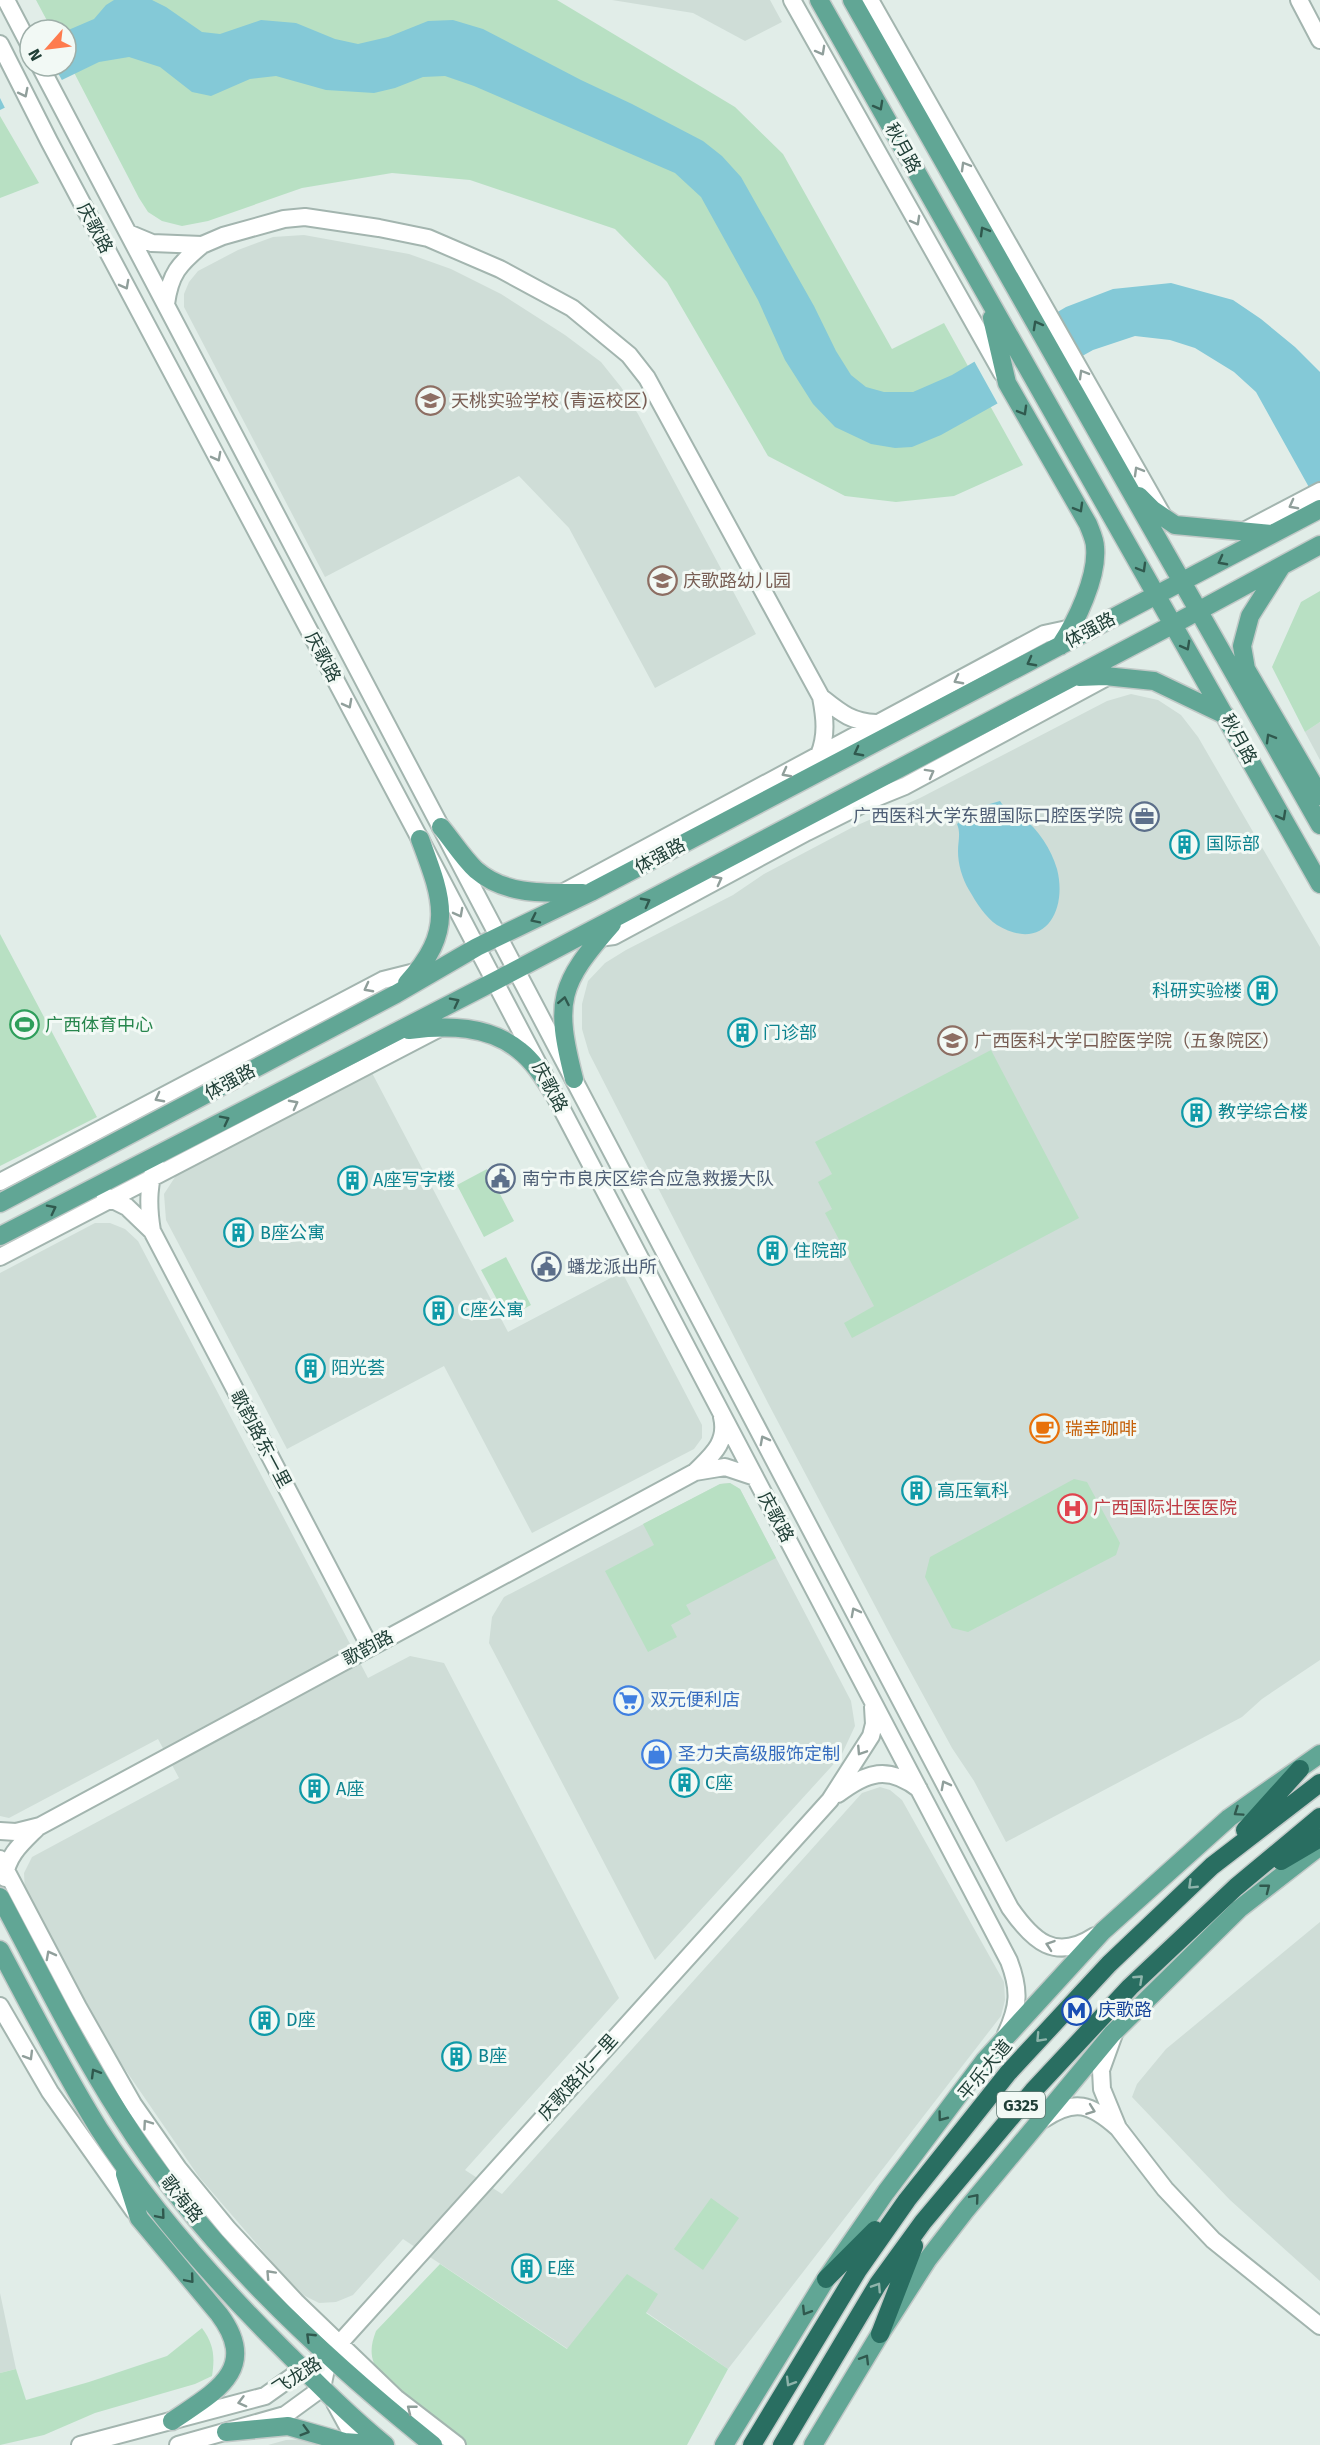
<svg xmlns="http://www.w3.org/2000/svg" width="1320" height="2445" font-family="'Fira Sans','Noto Sans SC',sans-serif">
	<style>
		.built { fill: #cfddd7 }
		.green { fill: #b8e0c3 }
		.water { fill: #84c9d7 }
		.pier { fill: #e1ede8 }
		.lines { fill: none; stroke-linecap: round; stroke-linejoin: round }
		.minor-casing { stroke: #a3b5af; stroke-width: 20 }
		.major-casing { stroke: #c1c9c7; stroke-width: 21 }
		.highway-casing { stroke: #c1c9c7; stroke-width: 21 }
		.minor { stroke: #fff; stroke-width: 16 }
		.major { stroke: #61a695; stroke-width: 18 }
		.highway { stroke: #296e61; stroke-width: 18 }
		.oneway { stroke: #909f9b }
		.oneway2 { stroke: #30594e }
		.oneway3 { stroke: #8eb4ab }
		.labels { text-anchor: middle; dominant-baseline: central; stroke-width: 6; stroke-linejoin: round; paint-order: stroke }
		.shield { fill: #f2f9f5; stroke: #5f7770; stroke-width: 1.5 }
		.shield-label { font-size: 16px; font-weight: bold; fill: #203f37 }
		.street-label { font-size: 18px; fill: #203f37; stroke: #f2f9f5 }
		.education-label { font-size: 18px; fill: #785e54; stroke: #f2f9f5; text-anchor: start }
		.service-label { font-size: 18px; fill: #4e5e75; stroke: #f2f9f5; text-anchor: start }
		.culture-label { font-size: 18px; fill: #0d838f; stroke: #f2f9f5; text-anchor: start }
		.leisure-label { font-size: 18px; fill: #27864d; stroke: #f2f9f5; text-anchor: start }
		.food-label { font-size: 18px; fill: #c56008; stroke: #f2f9f5; text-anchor: start }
		.health-label { font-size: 18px; fill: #be3a42; stroke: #f2f9f5; text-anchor: start }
		.shop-label { font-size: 18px; fill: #366cbe; stroke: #f2f9f5; text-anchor: start }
		.transit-label { font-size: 18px; fill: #164399; stroke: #f2f9f5; text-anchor: start }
	</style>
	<rect width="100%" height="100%" fill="#e1ede8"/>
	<path class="built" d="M612 0H770L782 22 745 41 693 13Z
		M304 235 409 254 451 269 501 294 565 335 601 362 621 387 638 414 756 634 655 688 569 528 519 476 325 577 184 307V294L189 282 198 271 238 250 273 237Z
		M1131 694 1158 700 1181 715 1198 737 1320 947V1660L1262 1699 1242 1717 1006 1842 974 1781 952 1748 892 1638 768 1403 589 1053 582 1029V1004L588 981 605 963 626 950 733 895 764 874 853 827 920 798 1107 701Z
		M1320 722V760L1305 732Z
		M371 1071 508 1332 622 1272 702 1425V1438L694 1449 532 1533 444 1366 287 1449 166 1220 164 1194 179 1171Z
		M95 1223H110L125 1229 138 1241 368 1678 410 1656 444 1663 619 1998 465 2170 502 2194 862 1793 880 1787 890 1790 902 1800 1004 1982 1005 2000 1001 2016 728 2369 646 2312 568 2349 403 2239 353 2295 336 2302 319 2303 299 2293 199 2177 109 2046 25 1893 24 1873 32 1857 179 1778 158 1739 9 1818 0 1816V1273Z
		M730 1483 740 1489 851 1701 855 1726 841 1756 655 1960 489 1643 492 1617 504 1597 720 1484Z
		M1320 1922V2281L1230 2200 1132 2097 1137 2084 1166 2049Z
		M0 2293 16 2369 0 2373Z
		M313 2439 337 2445H268L286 2440Z"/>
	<path class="green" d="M36 0H557L735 107 783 154 892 349 944 323 1023 465 954 496 896 502 845 496 768 456 667 282 615 229 470 180 392 173 302 188 208 221 182 226 162 221 148 212 139 198 66 57V30H52Z
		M0 116 39 183 0 198Z
		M1320 591V722L1305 732 1272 667 1301 602Z
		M0 934 97 1117 0 1166Z
		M991 1050 1079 1218 852 1338 844 1323 874 1306 825 1213 832 1209 818 1182 832 1174 815 1142Z
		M487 1169 514 1221 484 1237 457 1185Z
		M506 1257 531 1305 507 1318 481 1270Z
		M1074 1479 1087 1482 1120 1543 1116 1555 968 1632 952 1628 925 1577 930 1557Z
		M730 1483 740 1489 776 1558 686 1605 691 1614 671 1625 677 1637 648 1652 605 1571 654 1545 643 1524 720 1484Z
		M711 2198 739 2218 703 2270 674 2249Z
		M440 2264 567 2349 627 2274 658 2294 646 2313 728 2369 687 2445H466L381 2376C370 2360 369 2349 376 2331Z
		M202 2328C214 2344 215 2357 212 2376L195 2384 95 2413 44 2435 0 2445V2373L16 2369 26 2400 89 2382 167 2356Z"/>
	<path class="water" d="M114 0H152L166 7 202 32 220 34 261 20 296 23 335 39 358 44 388 37 428 21 453 20 483 29 581 80 632 104 703 141 722 156 741 177 814 306 836 351 851 375 866 387 884 392H913L952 375 1066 307 1113 289 1171 283 1233 300 1261 319 1295 347 1320 372V507L1256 392 1234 372 1195 348 1170 340 1135 336 1093 350 941 435 912 447 895 448 871 444 835 427 813 404 785 360 758 300 701 197 675 173 474 86 445 76 423 77 395 88 374 93 326 90 276 76 250 79 211 96 192 92 160 67 129 57 99 62 0 110V65L66 66V31L94 19 106 5Z
		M1000 801C1005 810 1014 811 1022 817 1039 830 1051 849 1057 869 1068 912 1043 953 997 925 985 917 976 902 969 890 962 878 958 864 958 851 958 841 961 833 957 824L976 808Z"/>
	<path class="pier" d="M29 47 30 66H54L63 82 6 110 0 98V62Z
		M1055 310 1082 359 999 406 973 359Z"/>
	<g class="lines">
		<defs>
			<path id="minor" d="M6 0 30 46
				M792 0 1002 373
				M870 0 1163 516
				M1299 0 1320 40
				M0 44 49 141 420 839 1009 1961C1020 1990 1019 2006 1006 2034
				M40 66 1010 1908C1033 1941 1055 1962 1095 1936
				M128 233 152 243 202 245C179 264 170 274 166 304
				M202 245 223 236 284 219 305 217 379 228 428 238 500 269 572 308 629 355 647 378 821 697
				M1242 532 1320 491
				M819 755C827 735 825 718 821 697 840 712 851 722 876 723
				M562 893 1044 634 1081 626
				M591 939 614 936 807 832 873 799 905 786 1109 676
				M157 1155C149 1184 147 1201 152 1231L370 1647
				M0 1182 383 980 423 970
				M105 1196 127 1207 152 1231
				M0 1257 440 1028
				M696 1471C712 1455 728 1442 722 1417
				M838 1794C867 1772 888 1765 919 1789
				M0 1831 16 1832 40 1826 695 1472 725 1467 755 1477
				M0 1859 78 2007 133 2104 178 2168 228 2229 296 2302 396 2398 457 2445
				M5 1878C6 1856 23 1842 37 1828
				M0 2006 50 2092 134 2211
				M1044 2119C1075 2098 1091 2104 1118 2128L1102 2089 1101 2070 1114 2034
				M1118 2128 1165 2189 1213 2240 1320 2326
				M335 2403 358 2445
				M80 2445 265 2396 303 2369 329 2355 830 1800 871 1736 874 1724 873 1707
				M178 2445 285 2415 322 2388 329 2355"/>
			<path id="major" d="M819 0 1320 884
				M852 0 1320 825
				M992 318 1007 383 1088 524C1091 532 1095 540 1095 547 1098 577 1076 622 1060 646
				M1139 496 1153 510 1175 525 1272 534
				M1281 567 1250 616 1242 646 1246 669 1320 796
				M1079 677 1105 676 1154 681 1225 715
				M441 827C452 840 463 858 476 870 506 896 547 893 583 893
				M407 983C456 930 442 898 420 839
				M409 1030C447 1025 489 1025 520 1051 533 1061 543 1077 552 1091
				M574 1079C554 1001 559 984 612 924
				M0 1203 396 994 477 947 591 892 1320 509
				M0 1236 495 981 1174 624 1320 545
				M0 1897C39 1970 76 2046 121 2116 201 2243 317 2352 433 2445
				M0 1950C32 2010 63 2071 99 2129 150 2208 213 2279 279 2345 314 2380 347 2414 385 2445
				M125 2174 139 2218 219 2314C261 2370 213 2393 172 2421
				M226 2432 288 2426 344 2442 385 2445
				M724 2445 826 2279 886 2192 985 2060 1103 1931 1229 1818 1320 1754
				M813 2445 880 2334 928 2259 965 2211 1112 2034 1239 1909 1320 1846"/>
			<path id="highway" d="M1245 1830 1300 1769
				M1281 1861 1320 1838
				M826 2279 875 2230
				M880 2334 914 2246
				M752 2445 858 2270 907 2200 1008 2073 1109 1964 1212 1866 1320 1783
				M782 2445 878 2284 923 2222 1033 2091 1130 1987 1236 1887 1320 1817"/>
		</defs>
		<use href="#minor" class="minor-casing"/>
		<use href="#major" class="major-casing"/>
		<use href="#highway" class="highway-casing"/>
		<use href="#minor" class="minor"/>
		<use href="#major" class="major"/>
		<use href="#highway" class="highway"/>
	</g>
	<defs><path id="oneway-chevron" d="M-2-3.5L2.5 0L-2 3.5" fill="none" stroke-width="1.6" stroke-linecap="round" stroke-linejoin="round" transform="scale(1.5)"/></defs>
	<g class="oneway">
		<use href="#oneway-chevron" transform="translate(821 51) rotate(61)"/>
		<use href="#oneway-chevron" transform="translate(24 93) rotate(63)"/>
		<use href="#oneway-chevron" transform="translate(965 166) rotate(-120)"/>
		<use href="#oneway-chevron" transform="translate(916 221) rotate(61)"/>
		<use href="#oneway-chevron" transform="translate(125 285) rotate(62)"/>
		<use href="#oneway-chevron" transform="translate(1083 374) rotate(-120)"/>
		<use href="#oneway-chevron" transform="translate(217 457) rotate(62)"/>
		<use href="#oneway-chevron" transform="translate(1138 471) rotate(-120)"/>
		<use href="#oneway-chevron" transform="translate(1293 505) rotate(152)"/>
		<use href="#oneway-chevron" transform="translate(958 680) rotate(152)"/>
		<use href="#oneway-chevron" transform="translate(348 704) rotate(62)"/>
		<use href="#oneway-chevron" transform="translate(786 773) rotate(152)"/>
		<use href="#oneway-chevron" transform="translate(930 773) rotate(-29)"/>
		<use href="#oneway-chevron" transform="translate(718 880) rotate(-28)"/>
		<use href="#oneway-chevron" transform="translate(459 913) rotate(62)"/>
		<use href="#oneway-chevron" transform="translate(368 988) rotate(152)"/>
		<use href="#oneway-chevron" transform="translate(159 1098) rotate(152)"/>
		<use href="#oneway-chevron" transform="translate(294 1104) rotate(-28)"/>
		<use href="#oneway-chevron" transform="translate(764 1440) rotate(-118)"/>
		<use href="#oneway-chevron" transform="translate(855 1612) rotate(-118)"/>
		<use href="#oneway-chevron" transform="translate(861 1751) rotate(123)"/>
		<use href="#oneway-chevron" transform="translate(945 1785) rotate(-118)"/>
		<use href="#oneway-chevron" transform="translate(1050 1945) rotate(-161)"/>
		<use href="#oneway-chevron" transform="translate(50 1955) rotate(-118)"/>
		<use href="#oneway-chevron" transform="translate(29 2056) rotate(59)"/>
		<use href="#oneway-chevron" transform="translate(1091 2110) rotate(20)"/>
		<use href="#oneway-chevron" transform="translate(147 2124) rotate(-125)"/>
		<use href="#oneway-chevron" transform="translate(270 2274) rotate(-133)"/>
		<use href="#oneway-chevron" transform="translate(242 2402) rotate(165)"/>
		<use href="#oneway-chevron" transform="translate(411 2409) rotate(-142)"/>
	</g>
	<g class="oneway2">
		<use href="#oneway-chevron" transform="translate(879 106) rotate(61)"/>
		<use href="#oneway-chevron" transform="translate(984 231) rotate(-120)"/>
		<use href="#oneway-chevron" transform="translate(1037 325) rotate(-119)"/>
		<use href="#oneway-chevron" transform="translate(1023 411) rotate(60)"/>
		<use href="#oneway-chevron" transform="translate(1079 508) rotate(60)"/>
		<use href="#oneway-chevron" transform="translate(1222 561) rotate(152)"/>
		<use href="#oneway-chevron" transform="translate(1142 568) rotate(60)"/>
		<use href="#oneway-chevron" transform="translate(1186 646) rotate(61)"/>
		<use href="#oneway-chevron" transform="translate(1031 662) rotate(152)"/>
		<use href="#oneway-chevron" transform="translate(1270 738) rotate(-120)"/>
		<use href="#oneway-chevron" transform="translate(858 752) rotate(152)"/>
		<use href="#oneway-chevron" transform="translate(1282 816) rotate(61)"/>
		<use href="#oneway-chevron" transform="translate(646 902) rotate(-28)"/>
		<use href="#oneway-chevron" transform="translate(535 919) rotate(154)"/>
		<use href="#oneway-chevron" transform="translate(564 1001) rotate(-79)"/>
		<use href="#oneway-chevron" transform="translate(455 1002) rotate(-27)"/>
		<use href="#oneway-chevron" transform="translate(225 1120) rotate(-27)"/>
		<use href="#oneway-chevron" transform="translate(52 1209) rotate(-27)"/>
		<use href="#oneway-chevron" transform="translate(1238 1812) rotate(146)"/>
		<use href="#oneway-chevron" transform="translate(1266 1888) rotate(-38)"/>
		<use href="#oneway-chevron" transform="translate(95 2073) rotate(-121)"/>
		<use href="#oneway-chevron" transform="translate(942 2117) rotate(127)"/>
		<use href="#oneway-chevron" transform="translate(975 2198) rotate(-50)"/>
		<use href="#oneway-chevron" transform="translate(161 2215) rotate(50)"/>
		<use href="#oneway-chevron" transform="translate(190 2279) rotate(50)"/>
		<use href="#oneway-chevron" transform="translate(806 2311) rotate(122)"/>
		<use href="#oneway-chevron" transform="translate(310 2337) rotate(-136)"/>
		<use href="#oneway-chevron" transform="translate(865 2359) rotate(-59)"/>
		<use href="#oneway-chevron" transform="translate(305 2431) rotate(16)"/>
	</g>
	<g class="oneway3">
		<use href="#oneway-chevron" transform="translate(1192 1885) rotate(136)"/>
		<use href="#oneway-chevron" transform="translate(1139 1979) rotate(-43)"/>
		<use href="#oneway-chevron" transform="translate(1040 2038) rotate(133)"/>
		<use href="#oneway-chevron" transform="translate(877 2287) rotate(-57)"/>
		<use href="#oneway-chevron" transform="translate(790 2382) rotate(121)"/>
	</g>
	<defs>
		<symbol id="school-ring" viewBox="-11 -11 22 22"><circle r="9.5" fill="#f2f9f5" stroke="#8d6e63" stroke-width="1.5"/><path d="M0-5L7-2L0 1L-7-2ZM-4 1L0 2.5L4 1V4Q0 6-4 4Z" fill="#8d6e63"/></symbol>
		<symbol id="office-ring" viewBox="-11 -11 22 22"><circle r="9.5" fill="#f2f9f5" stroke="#5c6f8a" stroke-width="1.5"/><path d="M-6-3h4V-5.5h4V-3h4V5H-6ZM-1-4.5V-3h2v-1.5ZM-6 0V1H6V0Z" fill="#5c6f8a"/></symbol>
		<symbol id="building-ring" viewBox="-11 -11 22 22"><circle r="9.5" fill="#f2f9f5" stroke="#0f9aa8" stroke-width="1.5"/><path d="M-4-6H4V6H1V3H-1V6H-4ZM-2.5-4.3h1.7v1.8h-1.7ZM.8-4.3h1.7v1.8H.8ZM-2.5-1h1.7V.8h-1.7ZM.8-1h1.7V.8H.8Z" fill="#0f9aa8"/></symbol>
		<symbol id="stadium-ring" viewBox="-11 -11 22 22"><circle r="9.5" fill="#f2f9f5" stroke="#2e9e5b" stroke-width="1.5"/><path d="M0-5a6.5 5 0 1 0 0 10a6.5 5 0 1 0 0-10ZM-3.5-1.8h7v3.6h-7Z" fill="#2e9e5b"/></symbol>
		<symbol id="university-ring" viewBox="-11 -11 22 22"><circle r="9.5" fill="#f2f9f5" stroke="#8d6e63" stroke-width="1.5"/><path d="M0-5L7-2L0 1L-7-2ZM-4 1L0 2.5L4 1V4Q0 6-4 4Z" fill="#8d6e63"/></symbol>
		<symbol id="civic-ring" viewBox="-11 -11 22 22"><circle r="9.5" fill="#f2f9f5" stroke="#5c6f8a" stroke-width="1.5"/><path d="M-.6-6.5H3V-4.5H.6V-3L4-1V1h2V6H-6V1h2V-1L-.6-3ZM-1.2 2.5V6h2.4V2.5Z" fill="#5c6f8a"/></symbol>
		<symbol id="cafe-ring" viewBox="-11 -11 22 22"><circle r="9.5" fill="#f2f9f5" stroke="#e8710a" stroke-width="1.5"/><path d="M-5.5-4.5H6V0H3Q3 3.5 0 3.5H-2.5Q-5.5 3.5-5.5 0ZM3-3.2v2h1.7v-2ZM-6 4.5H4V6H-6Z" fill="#e8710a"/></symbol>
		<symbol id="hospital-ring" viewBox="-11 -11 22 22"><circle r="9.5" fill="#f2f9f5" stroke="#e0444e" stroke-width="1.5"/><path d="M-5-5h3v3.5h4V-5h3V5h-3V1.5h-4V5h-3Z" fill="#e0444e"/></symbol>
		<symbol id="supermarket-ring" viewBox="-11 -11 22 22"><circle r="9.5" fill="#f2f9f5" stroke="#3f7fe0" stroke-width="1.5"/><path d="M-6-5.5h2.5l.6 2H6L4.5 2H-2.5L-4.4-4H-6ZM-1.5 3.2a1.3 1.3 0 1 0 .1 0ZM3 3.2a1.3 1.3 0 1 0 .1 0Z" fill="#3f7fe0"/></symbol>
		<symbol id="shop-ring" viewBox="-11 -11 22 22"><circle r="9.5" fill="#f2f9f5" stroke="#3f7fe0" stroke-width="1.5"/><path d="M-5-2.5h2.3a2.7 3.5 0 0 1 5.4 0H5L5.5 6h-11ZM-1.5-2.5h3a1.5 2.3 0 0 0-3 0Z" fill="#3f7fe0"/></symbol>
		<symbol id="metro-ring" viewBox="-11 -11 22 22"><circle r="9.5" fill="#f2f9f5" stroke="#1a4fb4" stroke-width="1.5"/><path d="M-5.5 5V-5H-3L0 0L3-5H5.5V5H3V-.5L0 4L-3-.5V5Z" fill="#1a4fb4"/></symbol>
	</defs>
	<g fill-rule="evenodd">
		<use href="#school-ring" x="414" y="384" width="33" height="33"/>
		<use href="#school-ring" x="646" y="564" width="33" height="33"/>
		<use href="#office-ring" x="1128" y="800" width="33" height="33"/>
		<use href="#building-ring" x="1168" y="828" width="33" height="33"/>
		<use href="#building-ring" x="1246" y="974" width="33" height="33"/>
		<use href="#stadium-ring" x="8" y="1008" width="33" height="33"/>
		<use href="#building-ring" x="726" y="1016" width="33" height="33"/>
		<use href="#university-ring" x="936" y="1024" width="33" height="33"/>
		<use href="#building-ring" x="1180" y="1096" width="33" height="33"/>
		<use href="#civic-ring" x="484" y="1162" width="33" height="33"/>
		<use href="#building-ring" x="336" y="1164" width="33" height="33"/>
		<use href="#building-ring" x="222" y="1216" width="33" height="33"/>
		<use href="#building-ring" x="756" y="1234" width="33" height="33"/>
		<use href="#civic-ring" x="530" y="1250" width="33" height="33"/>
		<use href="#building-ring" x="422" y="1294" width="33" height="33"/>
		<use href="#building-ring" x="294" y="1352" width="33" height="33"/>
		<use href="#cafe-ring" x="1028" y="1412" width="33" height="33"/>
		<use href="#building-ring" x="900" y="1474" width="33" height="33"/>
		<use href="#hospital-ring" x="1056" y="1492" width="33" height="33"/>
		<use href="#supermarket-ring" x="612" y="1684" width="33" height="33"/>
		<use href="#shop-ring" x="640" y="1738" width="33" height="33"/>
		<use href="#building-ring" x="668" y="1766" width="33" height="33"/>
		<use href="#building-ring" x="298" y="1772" width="33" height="33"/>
		<use href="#metro-ring" x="1060" y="1994" width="33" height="33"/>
		<use href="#building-ring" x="248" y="2004" width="33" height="33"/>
		<use href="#building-ring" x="440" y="2040" width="33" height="33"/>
		<use href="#building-ring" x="510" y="2252" width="33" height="33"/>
	</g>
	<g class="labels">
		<rect class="shield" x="997" y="2092" width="48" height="26" rx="4.5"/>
		<g class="shield-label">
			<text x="1021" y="2105">G325</text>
		</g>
		<g class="street-label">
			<text transform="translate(903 148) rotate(61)">秋月路</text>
			<text transform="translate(95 228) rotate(62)">庆歌路</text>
			<text transform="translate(1090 630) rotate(-28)">体强路</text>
			<text transform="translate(323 657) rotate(62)">庆歌路</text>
			<text transform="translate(1239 739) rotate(61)">秋月路</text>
			<text transform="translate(660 856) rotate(-28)">体强路</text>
			<text transform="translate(230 1082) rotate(-28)">体强路</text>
			<text transform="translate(550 1087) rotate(62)">庆歌路</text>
			<text transform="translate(261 1439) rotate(62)">歌韵路东一里</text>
			<text transform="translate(776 1517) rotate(62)">庆歌路</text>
			<text transform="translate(368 1648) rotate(-28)">歌韵路</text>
			<text transform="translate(985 2070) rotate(-50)">平乐大道</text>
			<text transform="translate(578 2077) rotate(-48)">庆歌路北一里</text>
			<text transform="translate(182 2199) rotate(51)">歌海路</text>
			<text transform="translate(297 2376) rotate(-33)">飞龙路</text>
		</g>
		<g class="education-label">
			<text x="451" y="401">天桃实验学校 (青运校区)</text>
			<text x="683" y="581">庆歌路幼儿园</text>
			<text x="974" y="1041">广西医科大学口腔医学院（五象院区）</text>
		</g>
		<g class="service-label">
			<text x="1123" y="816" text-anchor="end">广西医科大学东盟国际口腔医学院</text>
			<text x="522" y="1179">南宁市良庆区综合应急救援大队</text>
			<text x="567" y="1267">蟠龙派出所</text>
		</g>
		<g class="culture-label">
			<text x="1206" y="844">国际部</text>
			<text x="1242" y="991" text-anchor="end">科研实验楼</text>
			<text x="763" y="1033">门诊部</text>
			<text x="1218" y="1112">教学综合楼</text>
			<text x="373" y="1180">A座写字楼</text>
			<text x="260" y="1233">B座公寓</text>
			<text x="793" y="1251">住院部</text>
			<text x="460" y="1310">C座公寓</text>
			<text x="331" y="1368">阳光荟</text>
			<text x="937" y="1491">高压氧科</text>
			<text x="705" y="1783">C座</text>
			<text x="336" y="1789">A座</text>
			<text x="286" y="2020">D座</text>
			<text x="478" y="2056">B座</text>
			<text x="547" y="2268">E座</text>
		</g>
		<g class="leisure-label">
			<text x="45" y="1025">广西体育中心</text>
		</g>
		<g class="food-label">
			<text x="1065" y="1429">瑞幸咖啡</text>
		</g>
		<g class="health-label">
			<text x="1093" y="1508">广西国际壮医医院</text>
		</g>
		<g class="shop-label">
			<text x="650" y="1700">双元便利店</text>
			<text x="678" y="1754">圣力夫高级服饰定制</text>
		</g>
		<g class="transit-label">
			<text x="1098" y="2010">庆歌路</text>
		</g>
	</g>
	<g transform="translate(48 48) rotate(242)"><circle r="28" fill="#f2f9f5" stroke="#9eafa9" stroke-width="1.5"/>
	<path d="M0-4.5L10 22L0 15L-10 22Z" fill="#fe7b4e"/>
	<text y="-9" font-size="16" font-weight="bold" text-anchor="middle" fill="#203f37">N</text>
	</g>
</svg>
